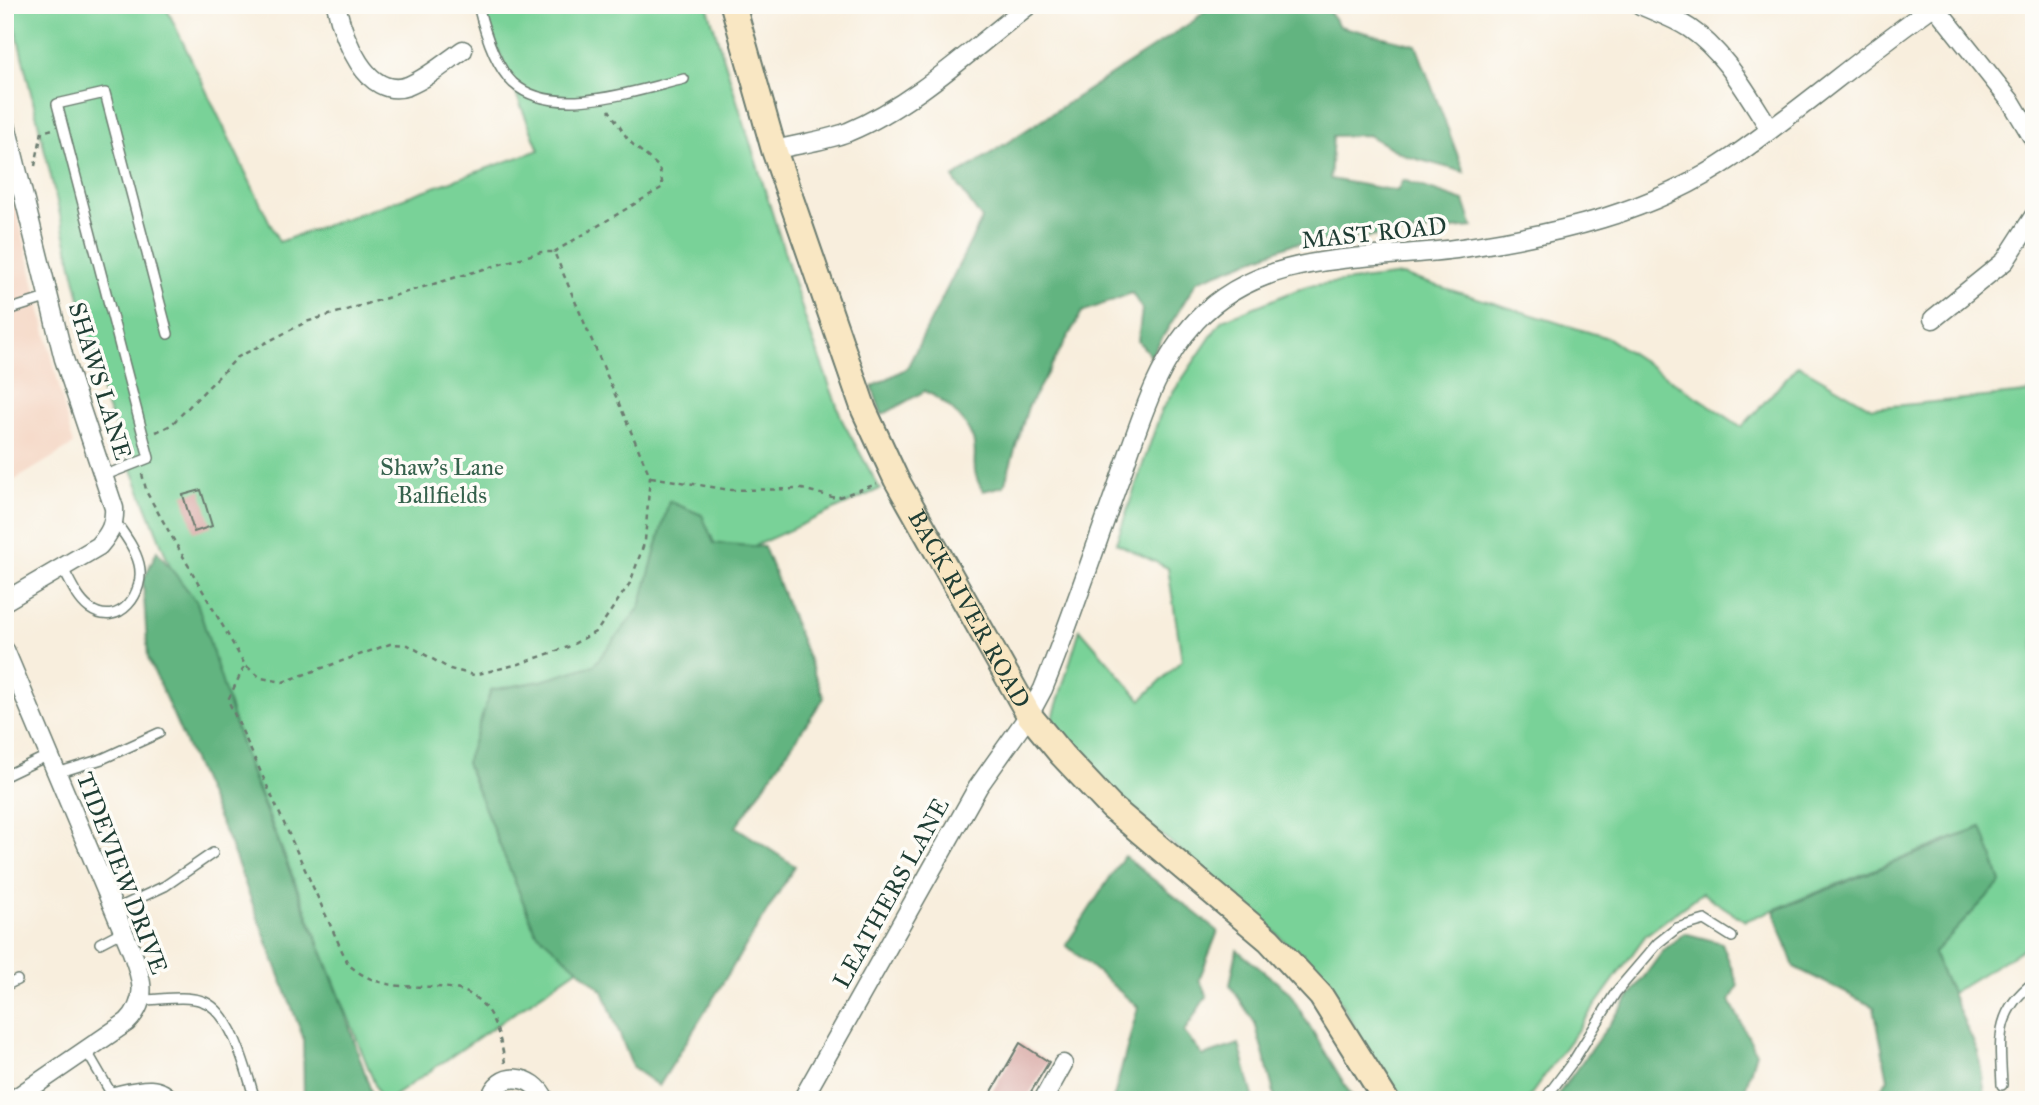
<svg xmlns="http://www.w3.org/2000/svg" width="2039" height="1105" font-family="'IM FELL Great Primer',serif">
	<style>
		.built { fill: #f4d3c0 }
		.green { fill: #79d298; stroke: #4c8866; stroke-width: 2 }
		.forest { fill: #62b480; stroke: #40785a; stroke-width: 2 }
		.building { fill: #d29995 }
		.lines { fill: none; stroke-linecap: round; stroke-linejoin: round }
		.lane-casing { stroke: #6b7b6f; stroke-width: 12 }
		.street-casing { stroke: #6b7b6f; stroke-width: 21 }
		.secondary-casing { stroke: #6b7b6f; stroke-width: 28 }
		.path { stroke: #6b7b6f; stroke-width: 2.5; stroke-dasharray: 5 5; stroke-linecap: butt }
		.lane { stroke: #fff; stroke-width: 9 }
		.street { stroke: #fff; stroke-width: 18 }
		.secondary { stroke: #f9e7c3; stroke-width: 24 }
		.labels { text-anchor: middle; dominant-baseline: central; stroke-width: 7; stroke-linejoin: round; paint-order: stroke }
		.street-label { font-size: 24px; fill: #1f3d34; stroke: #fdfcf7 }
		.park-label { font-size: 24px; fill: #36624d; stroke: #fdfcf7 }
	</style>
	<rect width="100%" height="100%" fill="#fdfcf7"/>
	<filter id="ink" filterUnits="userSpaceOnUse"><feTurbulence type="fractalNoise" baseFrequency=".0143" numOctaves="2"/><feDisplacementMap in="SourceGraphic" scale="14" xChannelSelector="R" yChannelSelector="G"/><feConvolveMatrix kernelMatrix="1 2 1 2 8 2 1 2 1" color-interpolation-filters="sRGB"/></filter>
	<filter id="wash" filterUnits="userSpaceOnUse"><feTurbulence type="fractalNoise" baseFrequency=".00686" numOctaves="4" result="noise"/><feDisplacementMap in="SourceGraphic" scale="28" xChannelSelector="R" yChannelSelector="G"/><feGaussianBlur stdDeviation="1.57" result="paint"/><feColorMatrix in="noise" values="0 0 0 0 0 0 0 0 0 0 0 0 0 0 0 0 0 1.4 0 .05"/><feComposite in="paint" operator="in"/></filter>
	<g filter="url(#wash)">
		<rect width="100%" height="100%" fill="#f8eedd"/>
		<path class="built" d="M5 161 73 445 5 486Z"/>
		<path class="green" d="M10 5H165L279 242 539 150 480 5H707L807 324 843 422 880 489 743 551 592 959 388 1100H381L104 399Z
			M1402 275 1608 338 1742 427 1798 365 1872 408 2026 393 2034 389V942L1951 993 1933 953 2001 882 1981 827 1745 921 1702 893 1646 935 1527 1100H1396L1334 991 1260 917 1125 804 1052 721 1080 629 1141 700 1182 660 1168 568 1116 543 1162 409 1222 320 1307 286Z"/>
		<path class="forest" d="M1211 5H1325L1339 26 1416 45 1464 172 1406 156 1368 135 1333 136 1330 179 1397 191 1403 180 1464 201 1473 227 1292 244 1197 281 1151 356 1138 341 1142 309 1132 293 1082 312 1028 407 1004 486 983 491C967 465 980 456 972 437 964 417 943 400 925 391L882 415 872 387 907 368 982 219 953 178 1195 20Z
			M669 501 702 515 714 543 764 547 824 698 736 827 795 866 659 1086 633 1068 603 991 535 931 466 763 491 690 541 681 594 665 640 607Z
			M157 551 197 602 249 769 338 993 374 1100H304L303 1037 230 844 148 658 143 581Z
			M1982 827 2001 882 1933 954 1978 1052 1986 1100H1871L1888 1079 1874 1007 1794 967 1774 911Z
			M1124 856 1218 931 1199 980 1207 995 1184 1032 1203 1056 1239 1044 1254 1100H1113L1138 1007 1066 945Z
			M1684 933 1722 943 1738 985 1730 1001 1756 1052 1742 1100H1554L1663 951Z
			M1237 950 1289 992 1354 1100H1276L1255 1023 1230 985Z"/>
		<g id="blocks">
			<path class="building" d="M201 490 212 526 194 532 183 495Z
				M1020 1043 1049 1062 1026 1100H987Z"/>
		</g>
	</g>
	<g filter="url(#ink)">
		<use href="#blocks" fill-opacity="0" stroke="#6b7b6f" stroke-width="2"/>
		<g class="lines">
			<defs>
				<path id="lane" d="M478 5C484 30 494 65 513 83 554 120 638 90 684 79
					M5 196 20 181
					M5 311 49 297
					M103 476 149 458 57 104 105 93 168 334
					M62 567C70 581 77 599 89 608 119 630 146 592 139 564 135 548 124 534 115 521
					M57 773 102 759 159 733
					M5 776 49 755
					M114 910 165 886 213 853
					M100 943 123 931
					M5 986 17 980
					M142 1000C160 1000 185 995 202 1001 232 1010 247 1073 255 1100
					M86 1050 115 1100
					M2002 1085C2000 1041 1994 1012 2034 982
					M112 1092C135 1087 160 1077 176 1100
					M1544 1100 1574 1060 1616 992 1658 943 1677 928 1705 920 1732 937"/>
				<path id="street" d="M336 5C343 36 366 101 408 86 428 78 446 62 463 50
					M1640 5C1656 12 1674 18 1689 28 1725 52 1747 94 1770 129
					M1934 5 2012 103 2034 140
					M5 121 64 359 114 508C115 524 110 533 99 546L5 601
					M774 150C798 144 825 141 848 132 915 104 972 49 1029 5
					M1933 319 2005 261 2034 216
					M5 650 132 952C142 979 149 1000 127 1022L13 1100
					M490 1100C497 1069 535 1074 545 1100
					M802 1100 978 787 1029 715 1043 689C1071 620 1094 550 1119 481 1139 426 1155 365 1196 321 1265 247 1371 262 1462 248 1557 234 1652 213 1733 157 1802 109 1866 53 1935 5
					M1043 1100 1063 1064"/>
				<g id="secondary">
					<path id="s1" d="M733 5 774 150 864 410 896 479 1029 715 1062 755 1111 807 1269 940 1321 996 1386 1100"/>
				</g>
			</defs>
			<use href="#lane" class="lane-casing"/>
			<use href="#street" class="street-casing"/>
			<use href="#secondary" class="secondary-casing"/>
			<path class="path" d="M35 166 42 132 53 129
				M554 252 663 187 659 167 629 141 609 110
				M156 432 171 425 238 357 306 322 541 252H554L650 476 645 541 630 583 597 631 568 647 519 664 474 675 450 669 408 645 390 644 283 682 261 678 245 665 228 700 348 964C409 1020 485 937 505 1063
				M142 474 147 493 245 665
				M651 477 730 490 802 489 836 498 877 484"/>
			<use href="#lane" class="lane"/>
			<use href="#street" class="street"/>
			<use href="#secondary" class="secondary"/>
		</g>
	</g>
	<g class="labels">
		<g class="street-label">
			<text transform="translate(1374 233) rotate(-6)">MAST ROAD</text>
			<text transform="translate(100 381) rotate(73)">SHAWS LANE</text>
			<text stroke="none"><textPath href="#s1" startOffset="651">BACK RIVER ROAD</textPath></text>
			<text transform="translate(122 873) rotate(69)">TIDEVIEW DRIVE</text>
			<text transform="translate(891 893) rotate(-61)">LEATHERS LANE</text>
		</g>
		<g class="park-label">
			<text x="442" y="467">Shaw’s Lane<tspan x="442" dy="28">Ballfields</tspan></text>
		</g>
	</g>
	<rect width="2039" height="1105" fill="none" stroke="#fdfcf7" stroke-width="28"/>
</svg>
